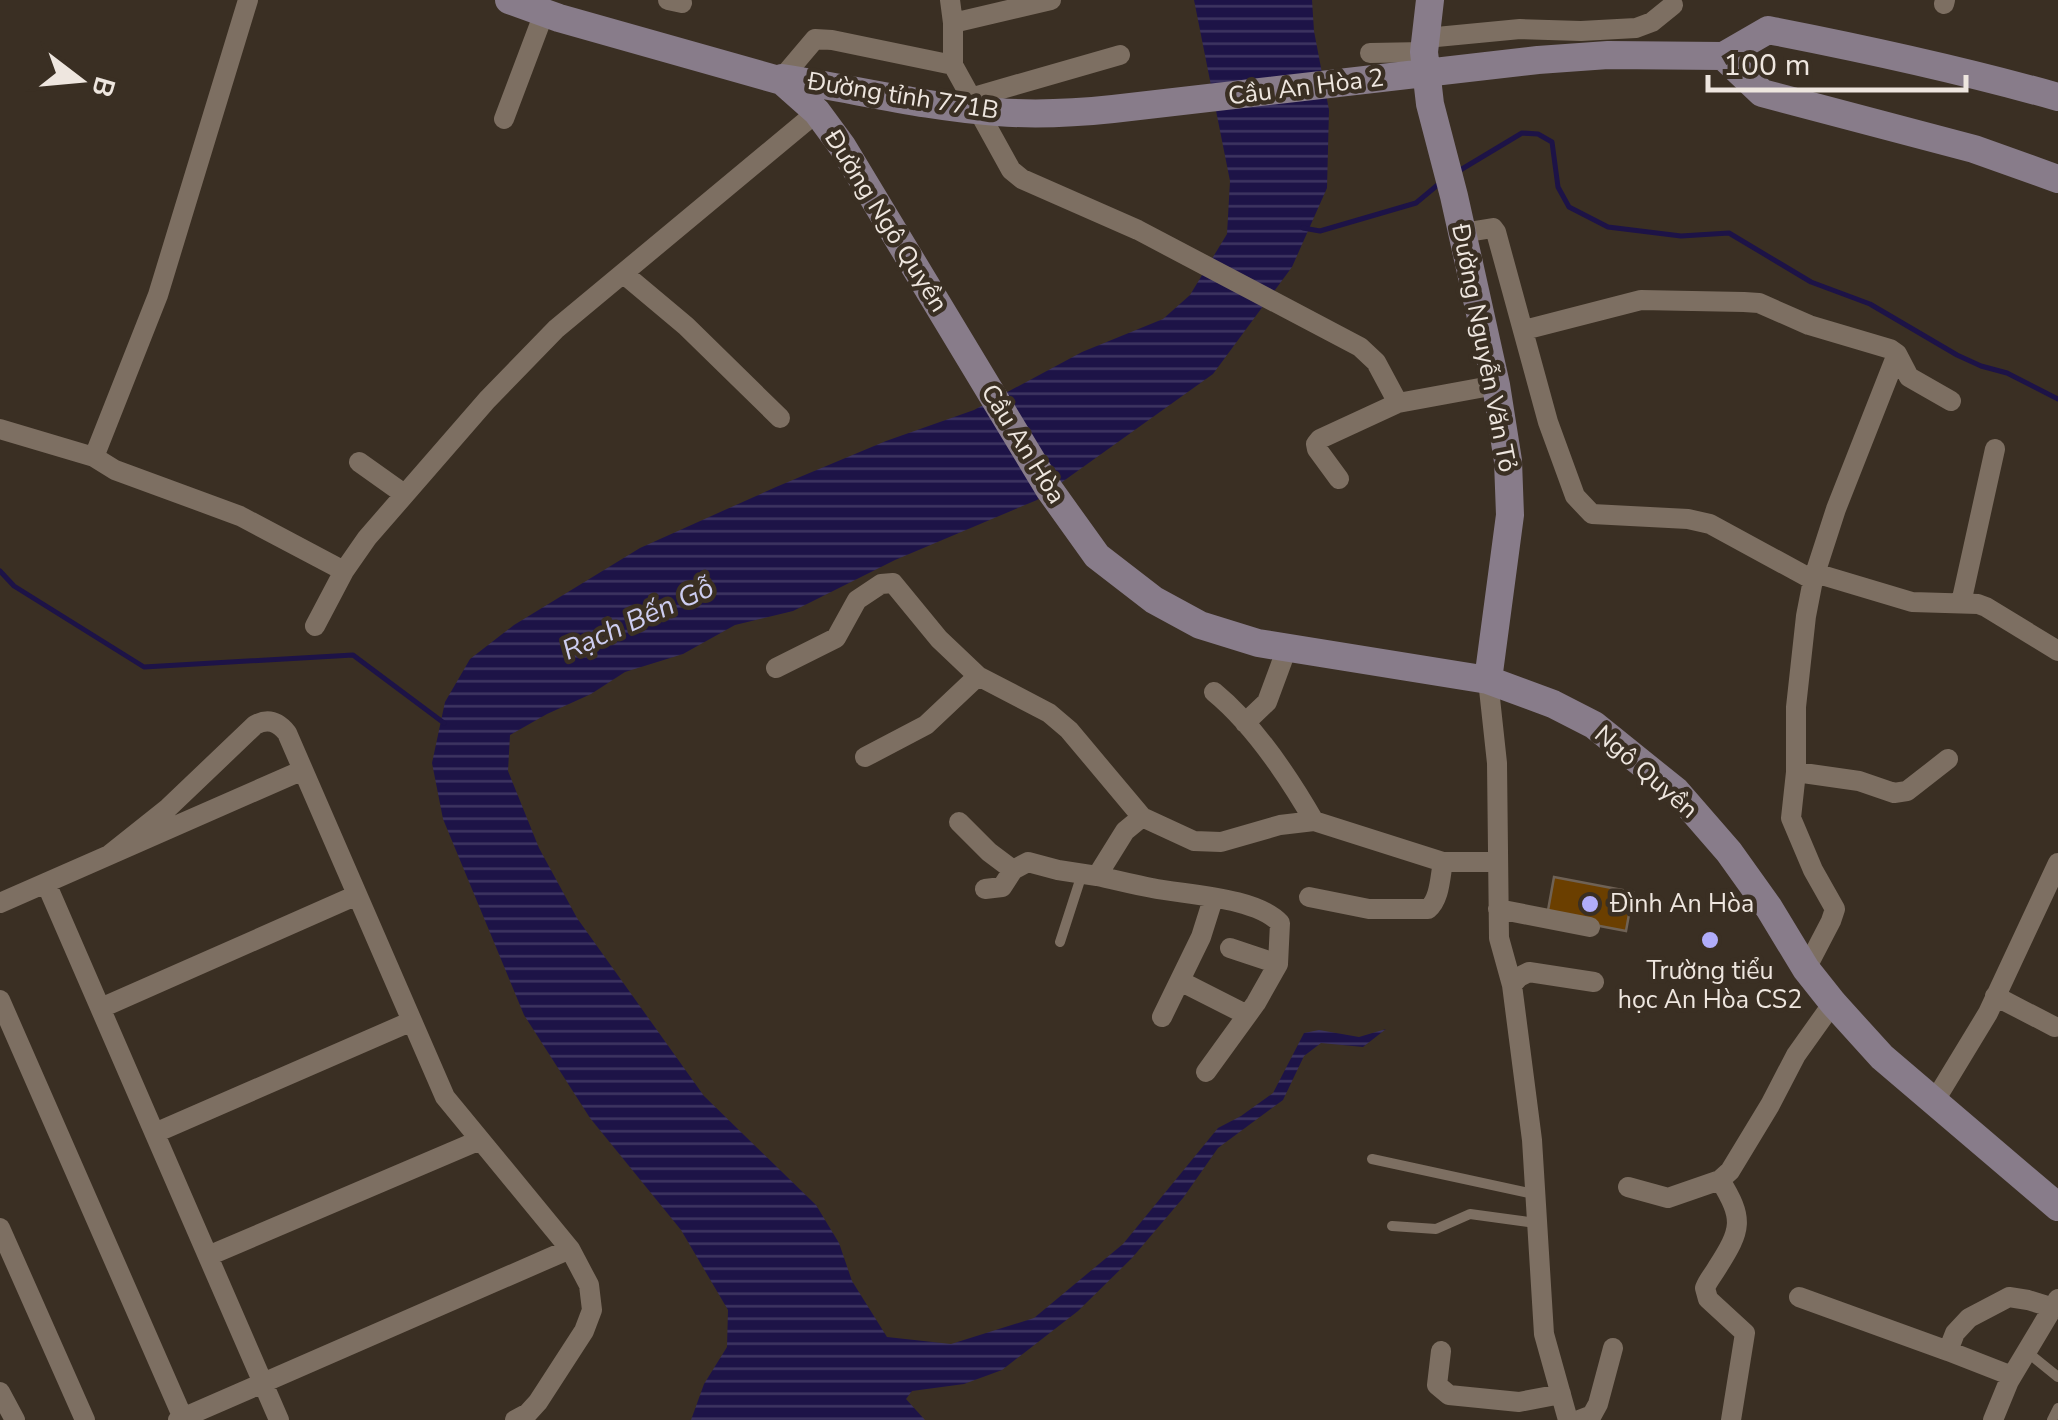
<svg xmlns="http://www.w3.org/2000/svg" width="2058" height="1420" font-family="'Nunito Sans',sans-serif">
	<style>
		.water { fill: url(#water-rules) }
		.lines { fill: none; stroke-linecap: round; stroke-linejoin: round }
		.stream { stroke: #1d1347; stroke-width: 5 }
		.building { fill: #6b3f00; stroke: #6f6255; stroke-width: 2.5 }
		.lane { stroke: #7d6f62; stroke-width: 10 }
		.street { stroke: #7d6f62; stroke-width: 20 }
		.secondary { stroke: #887c8a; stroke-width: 28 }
		.poi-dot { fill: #b1adfa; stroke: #3a2f23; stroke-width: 4 }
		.labels { text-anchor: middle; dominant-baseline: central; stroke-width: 9; stroke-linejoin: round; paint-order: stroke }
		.street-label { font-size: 25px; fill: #eee6df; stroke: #3a2f23 }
		.poi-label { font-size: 25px; fill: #eee6df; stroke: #3a2f23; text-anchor: start }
		.water-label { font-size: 28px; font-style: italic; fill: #cdcdf1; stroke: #3a2f23 }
	</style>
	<defs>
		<pattern id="water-rules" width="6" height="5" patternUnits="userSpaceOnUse" patternTransform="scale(2.5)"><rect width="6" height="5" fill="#1d1347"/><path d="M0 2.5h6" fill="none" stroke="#3e3561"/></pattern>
	</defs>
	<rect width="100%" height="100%" fill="#3a2f23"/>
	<path class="water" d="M1194 0H1312L1314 31 1329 110 1327 188 1292 267 1213 374 1037 500 895 560 793 611 735 625 683 654 625 672 591 694 547 714 510 735 508 771 539 848 577 918 704 1096 816 1205 839 1243 852 1281 887 1337 951 1344 1034 1318 1123 1244 1218 1128 1241 1116 1273 1093 1304 1033 1319 1030 1359 1037 1386 1029 1363 1047 1321 1043 1304 1056 1283 1100 1218 1148 1183 1198 1132 1258 1078 1311 1002 1370 964 1384 912 1391 906 1399 925 1420H691L704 1384 727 1347 728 1310 681 1230 590 1118 524 1015 443 819 432 763 445 702 470 659 514 625 640 548 776 487 886 441 974 410 1082 352 1163 319 1190 295 1227 234 1230 181Z"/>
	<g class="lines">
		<path class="stream" d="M1457 172 1522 133 1538 134 1552 142 1558 187 1569 207 1608 227 1681 236 1729 233 1811 282 1870 304 1957 355 1981 366 2007 373 2058 399
			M1303 228 1320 231 1416 203 1440 183
			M0 571 14 586 144 667 353 655 444 723"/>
	</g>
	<path class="building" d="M1554 877 1633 892 1626 931 1547 916Z"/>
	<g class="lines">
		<path class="lane" d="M1060 942 1082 874
			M1372 1159 1534 1194
			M1392 1226 1436 1229 1470 1214 1536 1223
			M2027 1352 2058 1377
			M2052 1420 2058 1408"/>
		<path class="street" d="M668 0 682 3
			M950 0 953 23
			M1944 4 1945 0
			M1426 38 1520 29 1581 31 1636 28 1652 22 1673 5
			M1370 53 1424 52
			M953 65V23L1051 0
			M782 78 815 39 832 40 953 65 1011 170 1022 179 1138 230 1360 347 1376 362 1398 403 1496 385
			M970 98 1120 55
			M504 119 544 13
			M1462 233 1493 228 1496 232 1548 422 1575 496 1592 514 1688 519 1710 524 1813 580
			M624 274 686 326 780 418
			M1524 330 1641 300 1744 302 1759 303 1809 325 1890 349 1897 354 1909 377 1951 401
			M0 429 94 457 115 470 240 516 344 571
			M94 457 158 295 248 0
			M359 462 404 494
			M1339 479 1317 449 1316 444 1320 439 1398 403
			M1815 573 1912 602 1978 604 1986 607 2058 651
			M1961 603 1995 449
			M315 626 344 571 367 538 487 400 556 329 817 112
			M776 668 836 638 857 600 881 584 893 583 939 639 978 676 1049 713 1069 730 1142 817 1194 841 1221 842 1280 825 1314 821 1443 862H1497
			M1488 680 1497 763 1499 938 1512 985 1532 1140 1544 1334 1568 1420
			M1214 692C1254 725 1288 776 1314 821
			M1245 723 1267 702 1287 648
			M865 757 926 725 978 676
			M1796 772 1859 781 1894 793 1907 791 1948 759
			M1142 817 1125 831 1097 876C1116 880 1134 885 1152 888 1187 895 1256 897 1280 923L1278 964 1256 1003 1206 1072
			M959 822 989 852 1013 870
			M109 855 168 808 255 725C268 718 278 722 287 733L445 1097 570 1249 589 1285 592 1310 584 1331 538 1402 528 1413 515 1420
			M46 883 279 1420
			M985 889 1002 887 1013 870 1028 862 1058 870 1097 876
			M1309 897 1369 909H1428C1440 899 1440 877 1443 862
			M0 903 303 770
			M1498 909 1590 927
			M1230 948 1278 964
			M1806 969 1831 921 1835 909 1813 870 1791 818 1796 772V707L1806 616 1813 580 1836 509 1897 354
			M1180 981 1247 1015
			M1512 985 1519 977 1529 972 1594 982
			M1995 996 2055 1027
			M0 1000 183 1418
			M101 1008 357 895
			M1162 1017 1201 937 1213 899
			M1934 1102 1988 1013 2058 863
			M155 1133 412 1021
			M1720 1180C1744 1219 1742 1229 1717 1268 1713 1275 1708 1280 1705 1288L1708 1299 1745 1333 1731 1420
			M1628 1187 1668 1198 1720 1180 1730 1171 1770 1105 1796 1055 1833 1003
			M0 1228 85 1420
			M208 1256 480 1140
			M1799 1297 1948 1351 1955 1333 1969 1318 2009 1297 2028 1300 2054 1308
			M1441 1351 1437 1385 1449 1395 1519 1402 1561 1394
			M1948 1351 2012 1376
			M0 1392 15 1420
			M178 1420 570 1249
			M1579 1420 1592 1415 1598 1404 1613 1348
			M1993 1420 2009 1381 2058 1299"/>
		<path class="secondary" d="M509 0 559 18 782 81V78C854 89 925 107 997 112 1036 115 1075 113 1113 109L1538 60 1608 55 1723 56 1768 30C1866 49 1962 70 2058 97
			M1430 0 1424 52 1430 104 1454 196 1496 385 1508 461 1510 515 1488 680
			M1723 56 1762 93 1974 149 2058 179
			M782 81 817 112 842 146 1049 489 1097 556 1154 600 1200 625 1258 643 1488 680 1553 704 1594 725 1676 791 1729 852 1769 908 1806 969 1833 1003 1882 1057 2058 1207"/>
	</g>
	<g class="poi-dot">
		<circle cx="1590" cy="904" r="10"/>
		<circle cx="1710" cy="940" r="10"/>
	</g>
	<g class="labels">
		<g class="street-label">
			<text transform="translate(1306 87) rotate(-7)">Cầu An Hòa 2</text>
			<text transform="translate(903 96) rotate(9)">Đường tỉnh 771B</text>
			<text transform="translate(886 221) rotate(58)">Đường Ngô Quyền</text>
			<text transform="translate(1484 348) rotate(79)">Đường Nguyễn Văn Tỏ</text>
			<text transform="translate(1023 444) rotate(58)">Cầu An Hòa</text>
			<text transform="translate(1646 772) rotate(41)">Ngô Quyền</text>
		</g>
		<g class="poi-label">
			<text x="1610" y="904">Đình An Hòa</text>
			<text x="1710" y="971" text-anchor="middle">Trường tiểu<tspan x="1710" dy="29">học An Hòa CS2</tspan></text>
		</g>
		<g class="water-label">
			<text transform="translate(638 619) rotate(-24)">Rạch Bến Gỗ</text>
		</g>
	</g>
	<g transform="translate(80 80) rotate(106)" stroke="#3a2f23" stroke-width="8" paint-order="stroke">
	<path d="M0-8L18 38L0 25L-18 38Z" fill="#eee6df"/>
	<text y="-15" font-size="28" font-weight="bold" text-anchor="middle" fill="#eee6df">B</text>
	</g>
	<path d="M1708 75v15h258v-15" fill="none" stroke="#eee6df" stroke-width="5"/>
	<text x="1723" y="75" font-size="30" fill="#eee6df" stroke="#3a2f23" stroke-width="8" paint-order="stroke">100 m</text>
</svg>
